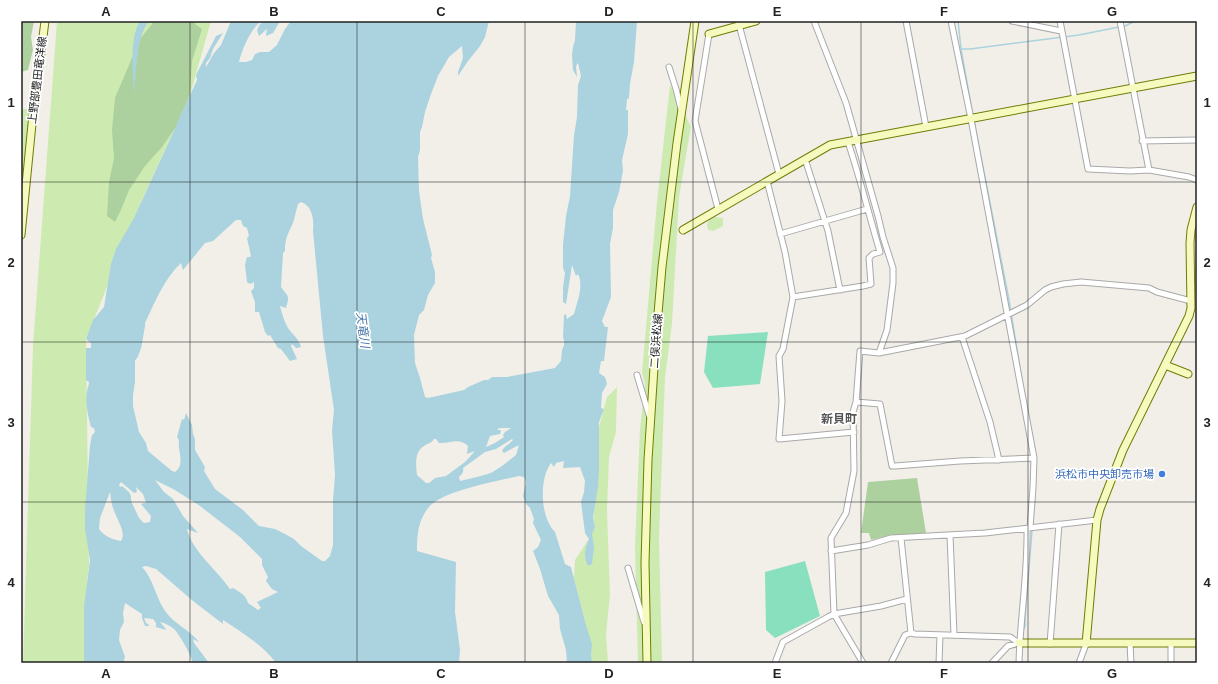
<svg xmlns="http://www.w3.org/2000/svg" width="1218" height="684" font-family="Helvetica,'Noto Sans JP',sans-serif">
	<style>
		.grass { fill: #cdebb0 }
		.forest { fill: #add19e }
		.pitch { fill: #88e0be }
		.water { fill: #aad3df; fill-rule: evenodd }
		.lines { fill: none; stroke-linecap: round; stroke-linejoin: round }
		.stream { stroke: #aad3df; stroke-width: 1.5 }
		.street-casing { stroke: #a9a9a9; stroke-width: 7 }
		.secondary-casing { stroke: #707d05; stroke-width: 9 }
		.street { stroke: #fff; stroke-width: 5 }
		.secondary { stroke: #f7fabf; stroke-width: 7 }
		.grid { fill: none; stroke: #222; stroke-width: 1; stroke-opacity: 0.55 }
		.shop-dot { fill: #3f7fe0; stroke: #fff; stroke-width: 1.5 }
		.labels { text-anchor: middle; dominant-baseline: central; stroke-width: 3.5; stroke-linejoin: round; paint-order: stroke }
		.street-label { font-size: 11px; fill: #222; stroke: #fff }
		.shop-label { font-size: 11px; fill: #366cbe; stroke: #fff; text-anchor: end }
		.water-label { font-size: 12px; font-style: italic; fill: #4a7aab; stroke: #fff }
		.neighbourhood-label { font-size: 12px; font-weight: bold; fill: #555; stroke: #fff }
		.neatline { fill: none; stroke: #222; stroke-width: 1.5 }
		.grid-label { font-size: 13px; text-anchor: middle; font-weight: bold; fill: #222 }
	</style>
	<rect width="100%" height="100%" fill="#f2efe9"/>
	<path class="grass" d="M57 21H211L190 95 142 200 86 339 89 566 87 580 85 663H23L33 345Z
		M670 85 683 107 688 121 691 126 679 197 672 324 665 377 659 537 662 663H638L635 546 640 429 645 384 642 373 657 202Z
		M21 109H32L23 188 21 193Z
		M715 217 723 218V226L713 231 708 230 707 225 709 220Z
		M617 387 616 432 609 457 607 511 610 595 606 634 608 663H591L589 637 574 579 575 560 592 534 599 462V427L607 397Z"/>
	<path class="forest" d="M21 21H34L31 37 33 50 28 70 21 72Z
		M153 21H195V24L202 29 192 61 190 95 176 127 162 147 145 166 129 190 121 210 115 222 107 216 109 182 114 158 112 130 115 98 140 39 152 24Z
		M917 478 926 533 883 537 871 540 869 533H861L868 482Z"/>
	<path class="pitch" d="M768 332 760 384 713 388 704 372 708 336Z
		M805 561 820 616 775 638 766 630 765 572Z"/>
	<path class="water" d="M140 21H149C135 39 137 71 134 94 133 74 129 38 140 21Z
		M231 21H261C251 29 242 49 239 62H246L252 60 255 54 260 52H269L277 45 285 29 291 21H489L485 37 480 46 468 61 458 76V72L463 58 462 46 449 57 438 76 431 94 425 112 422 127 420 132V150L418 157 419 191 423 219 432 255 431 258 435 272V283L428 295 424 310 419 315 414 335 415 363 420 378 425 397 428 398 464 390 468 387 484 380H488L492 377H507L555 368 561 361 562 350 564 345V340L563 337 564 315 566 314 567 319 574 314C577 302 584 286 578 274L576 276 572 265 566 304 563 302V288L565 273 563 268V245L566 216 570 196 574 135 577 117 578 85 581 76 578 63 576 66 577 77 573 70 572 55 573 47 575 40 576 21H637L634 62 630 84 629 98 627 99 626 110H628V134L622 160 623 171 619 192 613 210V228L610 244 611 297 602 321 605 327H608L604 361H601L599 373 605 377 607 384 602 393 601 408 604 409 599 422V469L598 487 593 518 595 527 592 534 594 547 592 564 588 566C583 556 585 548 589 539L585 533 581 502 584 492 585 481 580 467 563 468 564 461 556 463 554 467 551 463C539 479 540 517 555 532L565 564 571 567 586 625 592 644 591 655 592 663H567L566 650 560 629 559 615 548 596 540 569 533 551 538 547 541 540 533 523 534 519 530 508 526 504 523 496 526 482 524 477 519 476C498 481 442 491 429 507 418 520 417 535 417 551L456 562 455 612 460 650 459 663H276C263 645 241 632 223 620V624L193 601 156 569 146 566 142 567C153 578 156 598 165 611 174 624 190 630 199 642L193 639 194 643 209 663H193C191 655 180 635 174 629 171 626 164 623 160 622L165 628 166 630 156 627V623L153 619 144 618 146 623 149 625V626H145L142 618V614L125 603 123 613 124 622 120 630 119 640 125 657 123 663H84V606L90 560 85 529V510L90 445 92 435 95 432 94 428 91 427C88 416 85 403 87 392 87 388 89 386 89 382L86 380V348H91V343L86 339 93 320 104 307 111 264 116 249 134 218 197 80 196 75 216 36 223 33 213 49 210 58 206 63V67L214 53 221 45ZM301 202C313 206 314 221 313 231L323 336 334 410 332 430 335 475 333 500V545L330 556 325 561H322L301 546 294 539 285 534 275 529 259 526 243 510 215 489 204 471 205 467 195 450V439L193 434 192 425 186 413 184 420 182 419 177 437 179 440C177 451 186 464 175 472L172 471 148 451 146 443 139 432 133 406V395L135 382V361C142 353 143 336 145 326V323C155 302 164 279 181 263L183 270 205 243 213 241 236 220H241L243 226 247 228 249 236 247 238 251 256 250 257H247L245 265 247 282 250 284 254 282V288L251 291 255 302V312H259L265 332 268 336 270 335 278 348 281 349 290 361 297 359 291 346 292 344 296 348 301 347C299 339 292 334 288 328 284 321 282 314 280 306L286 308C290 294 288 297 281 287L283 253 285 251C285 238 288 234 293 223 295 217 296 210 298 204ZM499 428H511L505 432 503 435 504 437 495 443 486 447 490 436 500 434 501 431 500 430H497ZM434 439H436L439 443C449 444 459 437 468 446L467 454 475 451 465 462 446 476 435 478 429 483H426L417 475C416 466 414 452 424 446 428 443 431 444 434 439ZM512 439 513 440C510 444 504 446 502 451L504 453 519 445 516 455 502 466 491 473 477 477 460 481 459 477C462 474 464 472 463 468L485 452 496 449ZM155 480 175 490 200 506 240 537 262 559V565L268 577 266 581 272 589 278 592 257 602 261 608 258 610 248 603C246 595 240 592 233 588L230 589C217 570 192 551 187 529L198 533 183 516 173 499 164 492ZM121 482 134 493 137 492 136 487 143 494 146 503H144L141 504 151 516 150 522 144 523 139 518 131 501V496L129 492 122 486 120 487 119 485ZM110 492C111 497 111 503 113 508 116 518 127 533 121 541 112 539 105 537 99 529L100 518Z
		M265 21H280L273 33 266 36 267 29 259 36 257 30 260 24Z"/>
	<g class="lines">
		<path class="stream" d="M958 21 961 49 973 116
			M1123 27 1135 21
			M961 49H970L1079 35 1119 27
			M974 121 1009 300 1024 393
			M1036 474V460
			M1023 631 1025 626V619L1032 530"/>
		<defs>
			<path id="street" d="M738 21 779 174
				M814 21 846 103 878 216 883 237 893 268V283L887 330 879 353 860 351 856 402 853 412 854 471 846 513 831 538 834 614 863 663
				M906 21 926 127
				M951 21 971 119 1034 458 1033 488 1030 528
				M1012 21 1061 31
				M1060 21 1088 169 1130 171 1149 170 1189 177 1197 180
				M1120 21 1149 170
				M709 34 695 121 718 209
				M669 67 676 89 681 109
				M1142 141 1197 140
				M805 159 828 231 840 290
				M767 181 785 252 793 297 783 349 779 356 782 401 779 439 854 432
				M780 234 867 209
				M793 297 863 286 871 284 869 258 873 254 880 252C869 215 860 178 848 142
				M962 337 990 422 999 460
				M879 353 965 336 1027 305 1045 290 1051 287 1063 284 1081 282 1149 288 1157 292 1191 301
				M637 375 649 415
				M856 402 880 404 892 466H895L960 461 1034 458
				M950 535 954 635
				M901 538 911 633
				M831 551 868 545 891 538 985 533 1097 520
				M628 568 644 622
				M1130 643 1131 663
				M1171 643V663
				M1050 644 1059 524
				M775 663 783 642 828 617 834 614 881 606 907 599
				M891 663 905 635 911 633 915 634 1010 637 1019 643
				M939 663 940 635
				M992 663 1008 646 1019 643
				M1019 663C1020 618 1028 573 1027 528
				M1079 663 1086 644"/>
			<path id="secondary" d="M709 34 756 21
				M683 230 830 145 1197 76
				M21 235 32 124 45 21
				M1165 365 1188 374
				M1019 643H1197
				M1086 644 1097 520 1100 509 1123 450 1189 316 1191 308 1190 243 1191 230 1197 207
				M647 663 645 563 648 460 656 337 662 267 677 143 695 21"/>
		</defs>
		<use href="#street" class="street-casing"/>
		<use href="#secondary" class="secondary-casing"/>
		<use href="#street" class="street"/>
		<use href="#secondary" class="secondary"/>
	</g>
	<path class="grid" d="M190 21V663M357 21V663M525 21V663M693 21V663M861 21V663M1028 21V663M21 182H1197M21 342H1197M21 502H1197"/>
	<circle class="shop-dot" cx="1162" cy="474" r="4"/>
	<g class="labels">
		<g class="street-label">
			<text transform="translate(37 80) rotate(-83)">上野部豊田竜洋線</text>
			<text transform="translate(656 341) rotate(-86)">二俣浜松線</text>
		</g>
		<g class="shop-label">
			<text x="1154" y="474">浜松市中央卸売市場</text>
		</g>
		<g class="water-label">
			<text transform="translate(363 330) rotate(83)">天竜川</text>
		</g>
		<g class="neighbourhood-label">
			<text x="839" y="419">新貝町</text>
		</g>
	</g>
	<rect width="1218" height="684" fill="none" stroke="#ffffff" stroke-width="44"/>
	<rect x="22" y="22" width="1174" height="640" class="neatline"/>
	<g class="grid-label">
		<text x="106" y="16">A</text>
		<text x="274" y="16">B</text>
		<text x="441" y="16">C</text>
		<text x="609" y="16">D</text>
		<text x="777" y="16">E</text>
		<text x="944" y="16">F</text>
		<text x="1112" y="16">G</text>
		<text x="11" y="107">1</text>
		<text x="1207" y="107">1</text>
		<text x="11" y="267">2</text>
		<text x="1207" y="267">2</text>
		<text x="11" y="427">3</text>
		<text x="1207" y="427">3</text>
		<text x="11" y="587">4</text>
		<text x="1207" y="587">4</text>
		<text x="106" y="678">A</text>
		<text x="274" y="678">B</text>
		<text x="441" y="678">C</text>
		<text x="609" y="678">D</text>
		<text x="777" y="678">E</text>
		<text x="944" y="678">F</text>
		<text x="1112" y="678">G</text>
	</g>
</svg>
